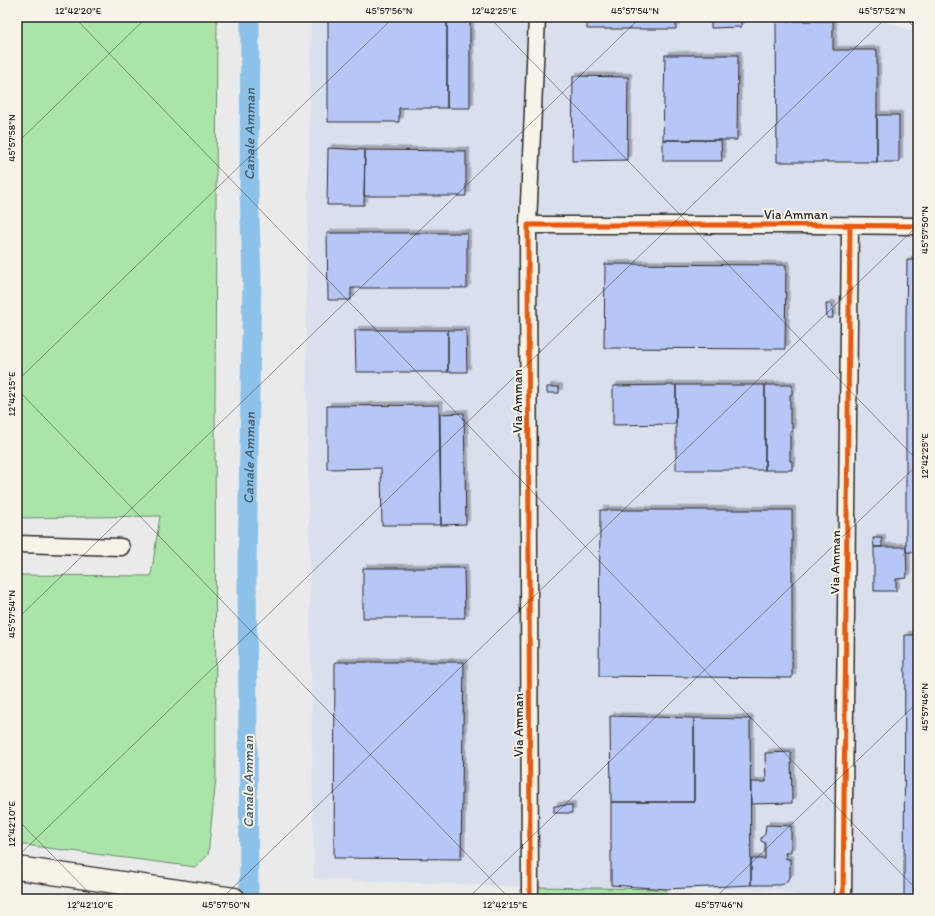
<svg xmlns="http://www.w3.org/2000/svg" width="935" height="916" font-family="Itim,sans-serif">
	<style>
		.built { fill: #dadfee }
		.green { fill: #aae4a9; stroke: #6a886a }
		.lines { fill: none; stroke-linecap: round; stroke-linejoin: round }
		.canal { stroke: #8cc2ea; stroke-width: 19 }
		.building { fill: #b6c6f6; stroke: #2b2b2b; filter: url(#shadow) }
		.street-casing { stroke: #2b2b2b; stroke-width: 19 }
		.secondary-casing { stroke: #2b2b2b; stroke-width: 25 }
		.street { stroke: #f7f3e8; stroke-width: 16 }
		.secondary { stroke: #f7f3e8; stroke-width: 22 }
		.cycleway-casing { stroke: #f7f3e8; stroke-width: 8 }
		.cycleway { stroke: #e8590c; stroke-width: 5 }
		.ticks { fill: none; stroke: #2b2b2b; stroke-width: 1; stroke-opacity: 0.45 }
		.labels { text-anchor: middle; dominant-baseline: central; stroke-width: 4; stroke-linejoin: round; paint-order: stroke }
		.street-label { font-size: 13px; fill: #2b2b2b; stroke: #f7f3e8 }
		.water-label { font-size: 14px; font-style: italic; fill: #485864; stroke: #f7f3e8 }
		.neatline { fill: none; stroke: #2b2b2b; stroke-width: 1.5 }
		.ticks-label { font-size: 10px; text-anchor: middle; fill: #2b2b2b }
	</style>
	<defs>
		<filter id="shadow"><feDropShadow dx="3.5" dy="-3.5" stdDeviation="0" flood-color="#0004"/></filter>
	</defs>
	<rect width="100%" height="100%" fill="#eaeaeb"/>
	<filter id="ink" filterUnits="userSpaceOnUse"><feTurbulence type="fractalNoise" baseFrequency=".025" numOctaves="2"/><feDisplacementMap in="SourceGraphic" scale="8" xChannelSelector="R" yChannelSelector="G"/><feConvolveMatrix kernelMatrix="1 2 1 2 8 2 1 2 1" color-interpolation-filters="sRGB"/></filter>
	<g filter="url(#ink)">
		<path class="built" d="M311 17H875L918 33V899H810L775 890 534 887 314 879 306 329Z"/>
		<path class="green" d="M17 17H217L215 404 216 778 208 855 196 867 17 844V575L151 576 160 516 17 518Z
			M534 887 666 889 668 899H536Z"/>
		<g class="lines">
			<path class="canal" id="s1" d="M249 899 247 565 252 277 249 189 250 17"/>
		</g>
		<path class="building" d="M328 17H447V108H399V122H328Z
			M447 17H470V108H447Z
			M587 17H676V29H587Z
			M711 17H741V27L711 28Z
			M776 21H833V50H877V162H777Z
			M665 55H738L737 140H663Z
			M573 76 628 77 627 160 572 161Z
			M877 115H899V162H877Z
			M663 140H721L722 161H663Z
			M328 148 365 150 364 205H327Z
			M365 150 466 151V196H364Z
			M327 233H467V288H351V300H328Z
			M907 260H918V552H906V318Z
			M605 264 786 265 785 349 604 348Z
			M826 304H832L833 318H827Z
			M355 330H448V372H356Z
			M448 330H466L467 372H448Z
			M676 385H765V470H676Z
			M676 385V424L613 425V386Z
			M765 385H792V394L790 395V423H792V432H790V461H792V470H765Z
			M547 387H559V393H547Z
			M439 405 441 525H382L381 468 327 469V406Z
			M464 413 466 524 441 525 440 414Z
			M600 510H792V678L599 676Z
			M873 538H882V547H874Z
			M874 547H906L907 578 896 579V591H874Z
			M363 568H464L465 618H363Z
			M905 635H918V899H904Z
			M335 662H464L461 859 334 858Z
			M610 716 694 718V802H611Z
			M694 718 750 719 751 885 666 889 611 885V802H694Z
			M791 752 792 803 751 804V782H766L765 753Z
			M572 805V813H554V806Z
			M766 825 791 826V852L785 853 786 859H790V877L784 884 780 885H751V859H765V843L761 841V838L765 834Z"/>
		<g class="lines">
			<defs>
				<path id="street" d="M528 225 537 17
					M17 544 121 547
					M530 899 528 225H815L918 226
					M843 899 850 226"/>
				<path id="secondary" d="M17 868 234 899"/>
			</defs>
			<use href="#street" class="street-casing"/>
			<use href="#secondary" class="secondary-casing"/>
			<use href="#street" class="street"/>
			<use href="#secondary" class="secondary"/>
			<defs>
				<path id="cycleway" d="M530 899 528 225H815L918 226
					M843 899 850 226"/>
			</defs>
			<use href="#cycleway" class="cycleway-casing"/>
			<use href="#cycleway" class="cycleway"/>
		</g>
	</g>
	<path class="ticks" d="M74 17 918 891M489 17 918 461M904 17 918 31M17 143 147 17M17 381 394 17M17 389 510 899M17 619 641 17M17 819 95 899M17 857 887 17M221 899 918 225M467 899 918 464M714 899 918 702"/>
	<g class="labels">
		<g class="street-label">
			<text x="796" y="214">Via Amman</text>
			<text transform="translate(517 401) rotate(-90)">Via Amman</text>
			<text transform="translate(835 562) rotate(-89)">Via Amman</text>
			<text transform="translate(518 725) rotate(-90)">Via Amman</text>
		</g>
		<g class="water-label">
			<text stroke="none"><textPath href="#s1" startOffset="765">Canale Amman</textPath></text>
			<text stroke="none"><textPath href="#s1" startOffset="441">Canale Amman</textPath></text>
			<text transform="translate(248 782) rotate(-90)">Canale Amman</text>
		</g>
	</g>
	<rect width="935" height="916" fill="none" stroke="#f7f3e8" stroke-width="44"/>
	<rect x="22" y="22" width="891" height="872" class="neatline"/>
	<g class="ticks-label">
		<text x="78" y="14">12°42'20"E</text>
		<text x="389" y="14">45°57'56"N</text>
		<text x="494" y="14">12°42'25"E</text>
		<text x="635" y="14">45°57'54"N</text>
		<text x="882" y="14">45°57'52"N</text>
		<text transform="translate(11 138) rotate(-90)" y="4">45°57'58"N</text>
		<text transform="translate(924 230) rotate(-90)" y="4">45°57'50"N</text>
		<text transform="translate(11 394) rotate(-90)" y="4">12°42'15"E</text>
		<text transform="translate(924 456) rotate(-90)" y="4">12°42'25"E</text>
		<text transform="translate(11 614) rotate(-90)" y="4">45°57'54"N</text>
		<text transform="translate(924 707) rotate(-90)" y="4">45°57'46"N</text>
		<text transform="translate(11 824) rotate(-90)" y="4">12°42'10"E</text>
		<text x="90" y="908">12°42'10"E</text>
		<text x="226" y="908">45°57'50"N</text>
		<text x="505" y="908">12°42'15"E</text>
		<text x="719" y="908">45°57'46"N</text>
	</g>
</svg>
